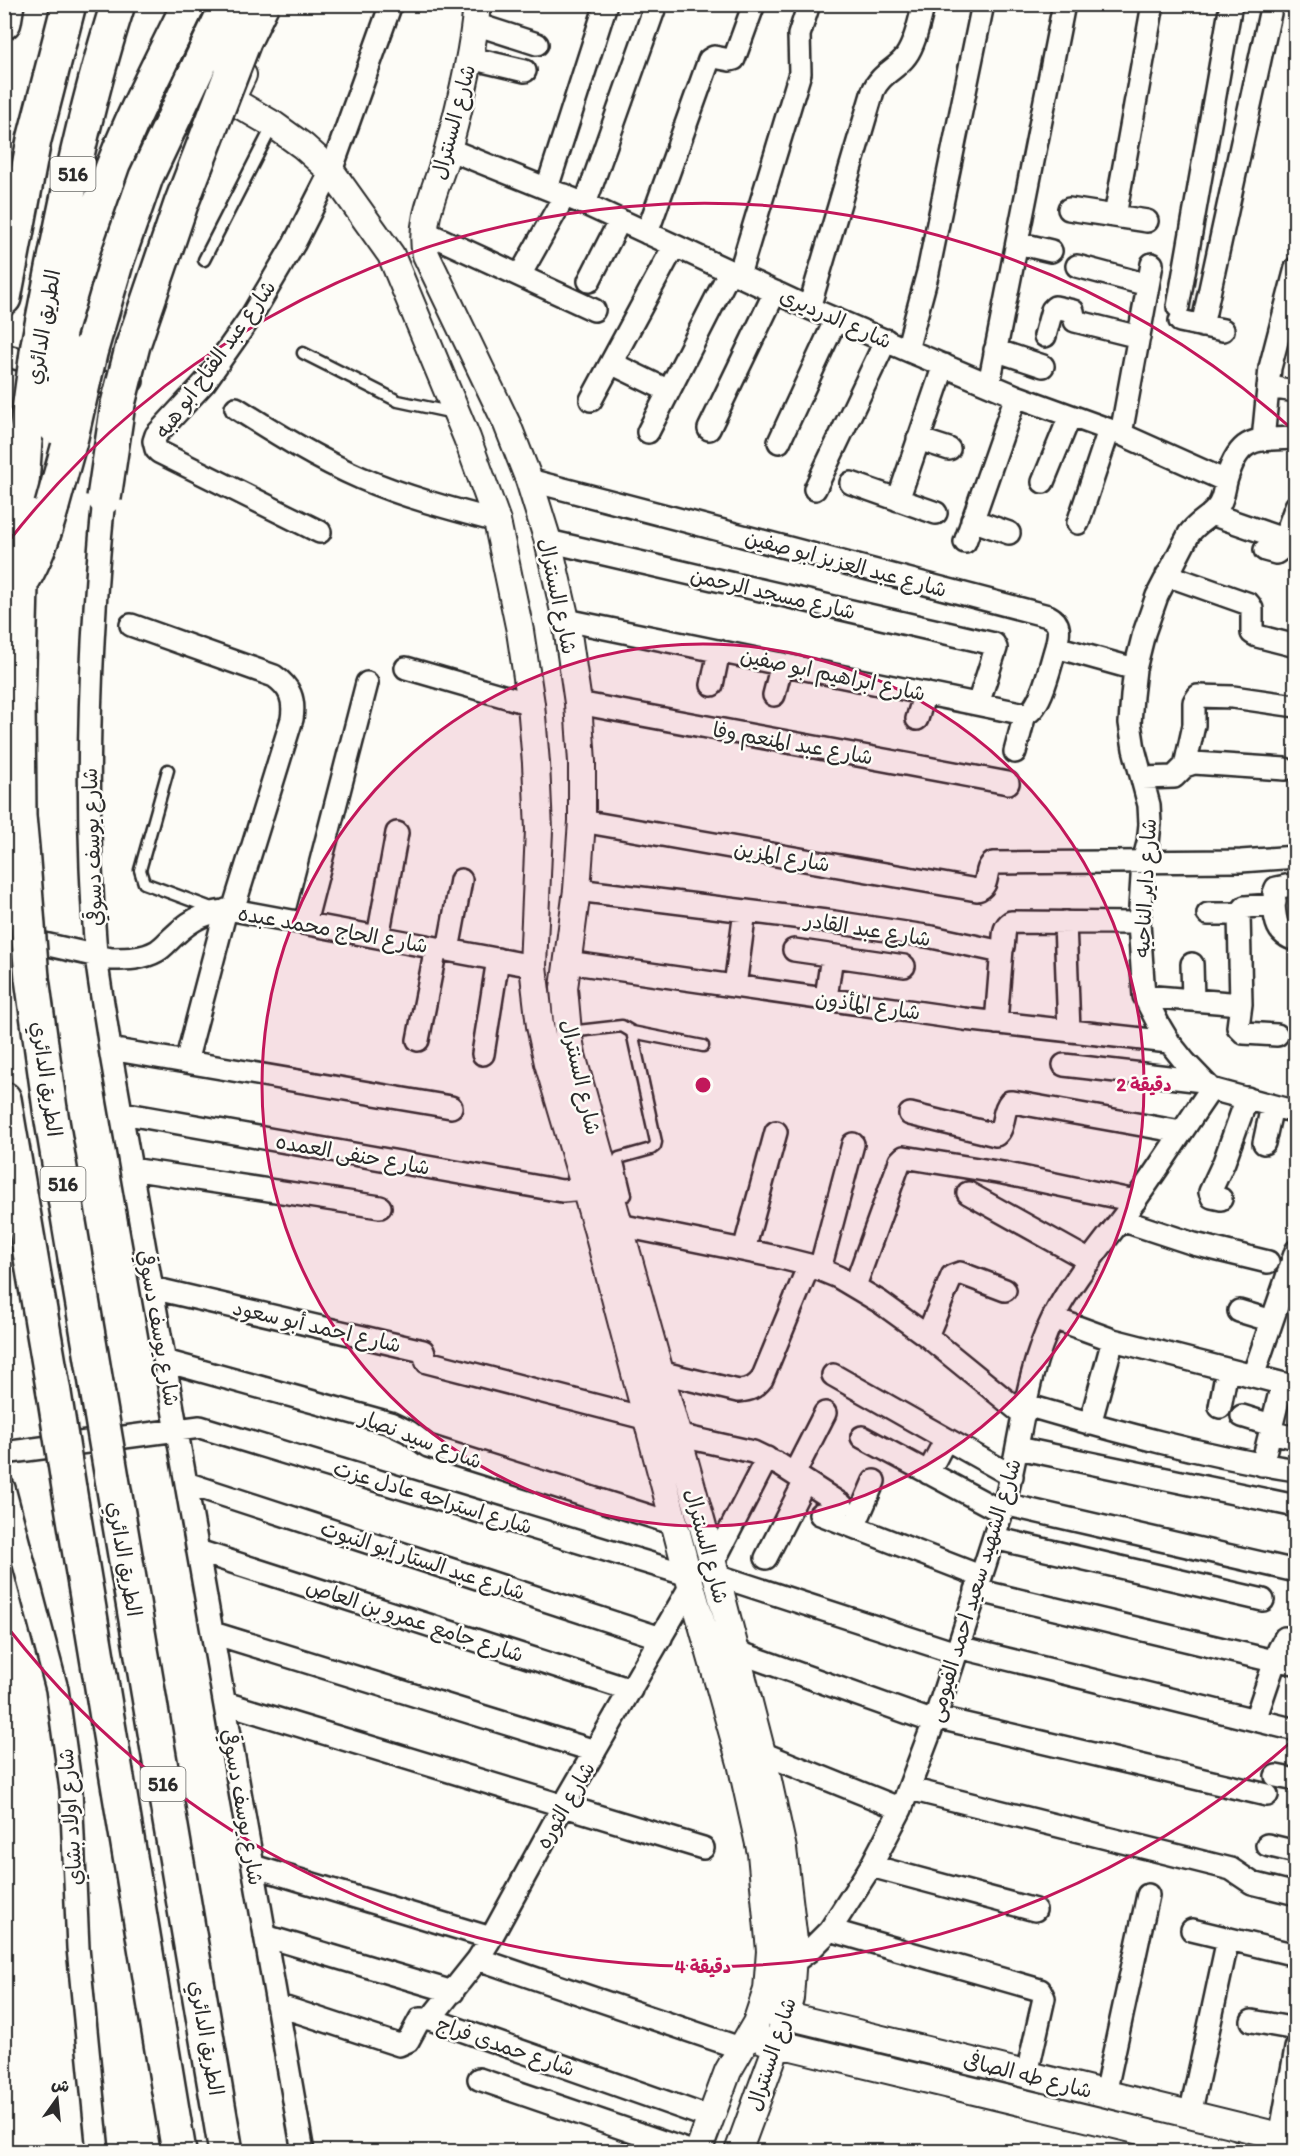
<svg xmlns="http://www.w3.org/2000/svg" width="1300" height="2156" font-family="Itim,'Playpen Sans Arabic',sans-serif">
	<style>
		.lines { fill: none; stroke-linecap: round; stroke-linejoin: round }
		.service-casing { stroke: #2b2b2b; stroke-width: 15 }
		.minor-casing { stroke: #2b2b2b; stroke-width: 26 }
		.tertiary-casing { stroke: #2b2b2b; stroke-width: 30 }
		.motorway-casing { stroke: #2b2b2b; stroke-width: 38 }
		.service { stroke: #fdfcf7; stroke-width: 10 }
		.minor { stroke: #fdfcf7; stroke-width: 21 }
		.tertiary { stroke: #fdfcf7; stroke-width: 26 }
		.motorway { stroke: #fdfcf7; stroke-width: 33 }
		.motorway-bridge-casing { stroke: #2b2b2b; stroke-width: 38; stroke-linecap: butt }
		.motorway-bridge { stroke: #fdfcf7; stroke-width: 33 }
		.ring { fill: none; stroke: #c2185b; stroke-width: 3 }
		.labels { text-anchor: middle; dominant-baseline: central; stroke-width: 5; stroke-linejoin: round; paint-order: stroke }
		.shield { fill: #fdfcf7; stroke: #6a6a68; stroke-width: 1.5 }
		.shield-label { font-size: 20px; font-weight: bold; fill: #2b2b2b }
		.street-label { font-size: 21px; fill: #2b2b2b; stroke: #fdfcf7 }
		.centre { fill: #c2185b; stroke: #fdfcf7; stroke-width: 3 }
		.ring-label { font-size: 18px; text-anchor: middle; font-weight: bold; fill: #c2185b; stroke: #fdfcf7; stroke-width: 5; stroke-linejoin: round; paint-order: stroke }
	</style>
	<rect width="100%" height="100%" fill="#fdfcf7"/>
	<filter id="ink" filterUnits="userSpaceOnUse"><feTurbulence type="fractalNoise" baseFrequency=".0167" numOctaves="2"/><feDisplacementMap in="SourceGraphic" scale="12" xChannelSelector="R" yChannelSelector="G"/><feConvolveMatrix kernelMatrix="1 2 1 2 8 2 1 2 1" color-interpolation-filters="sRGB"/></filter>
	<g filter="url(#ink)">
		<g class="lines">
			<defs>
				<path id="service" d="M204 260 273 125
					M303 353 398 401 454 413
					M168 770 140 870 144 883 214 909
					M569 1032 622 1026 632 1032 703 1046
					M626 1195 618 1162 619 1158 651 1149 655 1146 656 1142 632 1032"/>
				<path id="minor" d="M475 24 537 44
					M470 58 525 71
					M448 149 585 204 809 308 907 350 1016 396 1121 434 1226 481
					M547 188 606 4
					M585 204 656 4
					M1069 209 1147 221
					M1115 216 1153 4
					M423 231 594 310
					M647 233 709 60 714 57 730 60 734 59 754 4
					M1017 243 1051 251
					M1077 266 1148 285
					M520 275 565 195
					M739 275 800 73 799 35 809 4
					M589 281 620 220
					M1178 307 1231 4
					M809 308 873 91C881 73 896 70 906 56 916 42 919 21 924 4
					M1180 321 1223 330
					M1202 326 1272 4
					M1045 336 1052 310 1055 307 1073 311 1075 321 1139 337
					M907 350 928 272 983 4
					M995 350 1043 366
					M4 355 120 387 127 386 132 381
					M611 363 669 391
					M989 384 1064 4
					M1268 387 1296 391
					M591 400 674 246
					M236 408C277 434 317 459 361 478 405 497 451 509 497 521
					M709 429 775 292
					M648 432 730 271
					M1121 434 1152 264
					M1296 438C1256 440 1240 435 1227 478 1224 487 1224 497 1219 505 1212 517 1198 521 1189 534L1157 596 1144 633 1135 669 1132 696 1130 723 1134 749 1149 805 1150 824 1148 843 1143 862 1139 923 1144 996 1160 1027 1169 1042 1185 1062 1211 1089 1296 1112
					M918 439 949 449
					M1263 440 1270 368 1296 268
					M779 442 836 319
					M529 480 1048 616C1062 623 1059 634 1056 647L1135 669
					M1043 482 1070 416
					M851 483 936 513
					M815 489 886 340
					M104 498C89 649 84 802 96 954 99 985 106 1017 110 1049L303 2152
					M898 500 944 365
					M1211 514 1283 539
					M972 520 1009 533
					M1078 523 1109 430
					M320 532 159 452 156 449 154 441 156 435 205 382 252 315 294 244 331 171 391 4
					M548 541 994 644 996 648 978 704
					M965 542 1016 396
					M1265 550 1276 553 1280 550 1296 506
					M1167 575 1249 604 1252 609V633L1257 636 1296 646
					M566 620 1025 714C1041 711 1051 662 1056 647
					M131 625 274 676C290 687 295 699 292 719L233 910
					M406 668 531 704
					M712 685 719 651
					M774 695 782 664
					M578 703 1008 783
					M917 719 925 693
					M1015 752 1025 714
					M1185 766 1194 725V702L1198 696 1233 697 1296 706
					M1142 778 1174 777 1185 766 1194 763 1285 769
					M582 821 977 890C991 886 983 870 993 863L1241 861 1296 857
					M577 890 834 922 932 937 997 951 1003 947C1005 936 1002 928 1011 922L1139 923
					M1274 904C1275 921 1277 935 1296 940
					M1208 914H1239
					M1065 922 1069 1031
					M305 923 367 683
					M4 935 111 959C127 959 143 959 157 951 164 947 169 940 175 935 194 917 207 912 233 910L533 966
					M378 937 397 833
					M448 950 461 880
					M794 950 904 966
					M567 962 964 1019 1169 1042
					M1192 964 1193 1000
					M735 986 745 911
					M1144 996 1241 1004
					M826 998 832 956
					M996 1023 1002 949
					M1277 1035 1244 1033 1238 1027 1241 1004 1239 914 1245 907 1273 905 1275 902 1274 893 1276 888 1296 884
					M418 1040 436 948
					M110 1049 451 1107
					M483 1054 498 959
					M186 1062 226 910
					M1064 1065 1203 1081
					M122 1113 562 1191 585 1189
					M910 1114 996 1135C1006 1127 1001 1112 1010 1102H1013L1181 1132
					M1264 1143 1272 1106
					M131 1169 380 1207
					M968 1193 1090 1261
					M1221 1199 1212 1197 1210 1192 1224 1162 1247 1098
					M1121 1220 1194 1244 1268 1262
					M619 1225 777 1257 809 1265 838 1277 880 1302 927 1336 1024 1415
					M744 1250 776 1132
					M820 1269 853 1144
					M855 1286 900 1161 904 1157 1003 1173 1135 1201
					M152 1288 423 1351 427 1362 648 1419
					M1239 1311 1272 1321
					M1053 1318 1113 1340 1296 1387
					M927 1336 952 1276 960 1273 1005 1290
					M165 1361 390 1423 409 1432 428 1446 675 1524
					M659 1372 738 1391C750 1390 755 1388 762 1379L809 1265
					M833 1375 1012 1476
					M1253 1376 1296 1251
					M1026 1405C1115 1431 1204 1456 1296 1470
					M1220 1407 1227 1370
					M1242 1416 1271 1425
					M1090 1424 1113 1340
					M1270 1432 1296 1438
					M677 1435 753 1452 780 1465 842 1505
					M862 1437 1002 1512
					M1018 1448 1296 1506
					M4 1453 200 1427 688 1575
					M1262 1465 1282 1384
					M928 1473 946 1439
					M794 1474 825 1413
					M186 1483 661 1638
					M4 1488 57 1689 71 1790 78 1948 98 2152
					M1004 1504 1296 1571
					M820 1514 980 1576
					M854 1527 874 1481
					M994 1538 1263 1600
					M198 1551 631 1690
					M766 1558 805 1481
					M713 1563 767 1458
					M716 1575 956 1653
					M976 1590 1265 1659 1296 1663
					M213 1633 595 1751
					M958 1647 1296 1730
					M735 1651 934 1722
					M225 1703 703 1848
					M935 1717 1267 1795
					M1255 1720 1279 1649 1285 1638 1296 1640
					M762 1753 901 1809
					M1276 1776 1296 1780
					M910 1789 1231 1869 1252 1883 1296 1894
					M1267 1845 1296 1852
					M253 1866 491 1938
					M871 1866 1035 1910
					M830 1930 1040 1990 1044 1998 1027 2074
					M1192 1930 1296 1955
					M265 1936 453 1992
					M478 1959 740 2048
					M794 1962 809 1951 830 1930 871 1866 901 1809 934 1722 1002 1512C1021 1449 1023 1378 1053 1318 1074 1276 1107 1240 1134 1202 1161 1165 1185 1126 1211 1089
					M277 2005 399 2045 408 2041 420 2019H430L711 2118
					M430 2019 478 1959 491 1938 563 1806 691 1585
					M1252 2021 1296 2029
					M479 2079 692 2152
					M1105 2094 1148 1895
					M1190 2115 1228 1939
					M1280 2137 1296 2048"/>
				<path id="tertiary" d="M477 4C473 53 461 102 448 149 439 183 418 219 426 255L507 424 529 480 548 541 566 620 578 703 582 762V821L577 890 564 988 568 1032 572 1055 713 1563 762 1753 783 1849 794 1941 790 1998 778 2043 738 2152
					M243 75 231 100 274 125 303 146 331 171 391 255 467 438 497 521 520 631 531 704 536 763 539 830 533 966 540 1026 548 1063 597 1229 688 1575 741 1763 761 1853 770 1951 767 1990 756 2023 728 2071 698 2152
					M771 2012 1296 2140
					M763 2040 1227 2152"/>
				<path id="motorway" d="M4 22 7 4
					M4 298 34 140 69 4
					M38 345C60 231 82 116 118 4
					M65 350C75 302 84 253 99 206 121 136 157 70 189 4
					M23 580C37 556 45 533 52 506
					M22 848 19 816 18 704 21 585 20 513 25 440
					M32 978 50 1109 97 1389
					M4 1099 54 1393
					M112 1478 226 2152
					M69 1488 179 2152"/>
			</defs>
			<use href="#service" class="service-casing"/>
			<use href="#minor" class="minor-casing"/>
			<use href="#tertiary" class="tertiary-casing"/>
			<use href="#motorway" class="motorway-casing"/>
			<use href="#service" class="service"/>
			<use href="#minor" class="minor"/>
			<use href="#tertiary" class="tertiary"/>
			<use href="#motorway" class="motorway"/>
			<defs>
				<path id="motorway-bridge" d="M55 427 65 350
					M25 440 38 345
					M104 498 118 404 133 345 181 204 244 41 262 4
					M52 506 71 437 90 353 117 260 146 177 228 4
					M22 848 32 978
					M97 1389 112 1478
					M54 1393 69 1488"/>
			</defs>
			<use href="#motorway-bridge" class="motorway-bridge-casing"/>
			<use href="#motorway-bridge" class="motorway-bridge"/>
		</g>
	</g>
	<circle cx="703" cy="1085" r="441" fill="#c2185b" fill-opacity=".12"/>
	<g class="ring">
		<circle cx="703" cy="1085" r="441"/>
		<path d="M1293 1740A882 882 0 0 1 8 1628M8 542A882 882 0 0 1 1293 430"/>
	</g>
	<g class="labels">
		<g class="shield">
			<rect x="50.5" y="157" width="45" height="34" rx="4.5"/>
			<rect x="40.5" y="1167" width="45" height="34" rx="4.5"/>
			<rect x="140.5" y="1767" width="45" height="34" rx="4.5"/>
		</g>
		<g class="shield-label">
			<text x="73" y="174">516</text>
			<text x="63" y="1184">516</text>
			<text x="163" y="1784">516</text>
		</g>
		<g class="street-label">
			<text transform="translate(453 122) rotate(-75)">شارع السنترال</text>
			<text transform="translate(836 318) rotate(24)">شارع الدرديرى</text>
			<text transform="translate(43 327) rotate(-80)">الطريق الدائري</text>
			<text transform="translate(215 359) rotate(-54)">شارع عبد الفتاح ابو هبه</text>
			<text transform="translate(846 563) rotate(15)">شارع عبد العزيز ابو صفين</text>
			<text transform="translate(773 593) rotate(13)">شارع مسجد الرحمن</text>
			<text transform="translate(558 596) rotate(78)">شارع السنترال</text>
			<text transform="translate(833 674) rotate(12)">شارع ابراهيم ابو صفين</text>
			<text transform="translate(793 743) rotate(10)">شارع عبد المنعم وفا</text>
			<text transform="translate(92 847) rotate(-92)">شارع يوسف دسوقي</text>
			<text transform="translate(782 856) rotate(10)">شارع المزين</text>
			<text transform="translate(1145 888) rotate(-87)">شارع داير الناحيه</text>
			<text transform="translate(333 929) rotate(10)">شارع الحاج محمد عبده</text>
			<text transform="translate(868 929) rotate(9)">شارع عبد القادر</text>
			<text transform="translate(868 1005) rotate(8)">شارع المأذون</text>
			<text transform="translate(581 1077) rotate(77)">شارع السنترال</text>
			<text transform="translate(47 1079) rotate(82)">الطريق الدائري</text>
			<text transform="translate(353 1154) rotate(10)">شارع حنفى العمده</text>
			<text transform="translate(317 1326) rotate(13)">شارع احمد أبو سعود</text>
			<text transform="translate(159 1328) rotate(80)">شارع يوسف دسوقي</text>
			<text transform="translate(421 1439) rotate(21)">شارع سيد نصار</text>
			<text transform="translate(433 1497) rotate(17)">شارع استراحه عادل عزت</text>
			<text transform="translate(707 1546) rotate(75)">شارع السنترال</text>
			<text transform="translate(125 1559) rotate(80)">الطريق الدائري</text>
			<text transform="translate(423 1560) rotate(18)">شارع عبد الستار أبو النبوت</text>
			<text transform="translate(974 1590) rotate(-73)">شارع الشهيد سعيد احمد الفيومى</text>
			<text transform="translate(415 1620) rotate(18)">شارع جامع عمرو بن العاص</text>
			<text transform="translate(565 1805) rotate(-60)">شارع الثوره</text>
			<text transform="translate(243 1807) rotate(80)">شارع يوسف دسوقي</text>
			<text transform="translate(70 1817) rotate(-94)">شارع اولاد بشاي</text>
			<text transform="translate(207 2038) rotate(80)">الطريق الدائري</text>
			<text transform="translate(506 2046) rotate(19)">شارع حمدى فراج</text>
			<text transform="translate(771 2054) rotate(-72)">شارع السنترال</text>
			<text transform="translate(1028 2075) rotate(14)">شارع طه الصافى</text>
		</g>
	</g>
	<circle cx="703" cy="1085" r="9" class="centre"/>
	<g class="ring-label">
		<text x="1144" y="1091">2 دقيقة</text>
		<text x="703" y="1973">4 دقيقة</text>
	</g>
	<rect width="1300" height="2156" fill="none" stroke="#fdfcf7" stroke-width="24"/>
	<rect x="12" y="12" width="1276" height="2132" fill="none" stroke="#2b2b2b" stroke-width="2" filter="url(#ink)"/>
	<g transform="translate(57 2099) rotate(15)" stroke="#fdfcf7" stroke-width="4.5" paint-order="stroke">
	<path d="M0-4.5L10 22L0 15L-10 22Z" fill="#2b2b2b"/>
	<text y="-9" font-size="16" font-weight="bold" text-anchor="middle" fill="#2b2b2b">ش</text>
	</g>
</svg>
